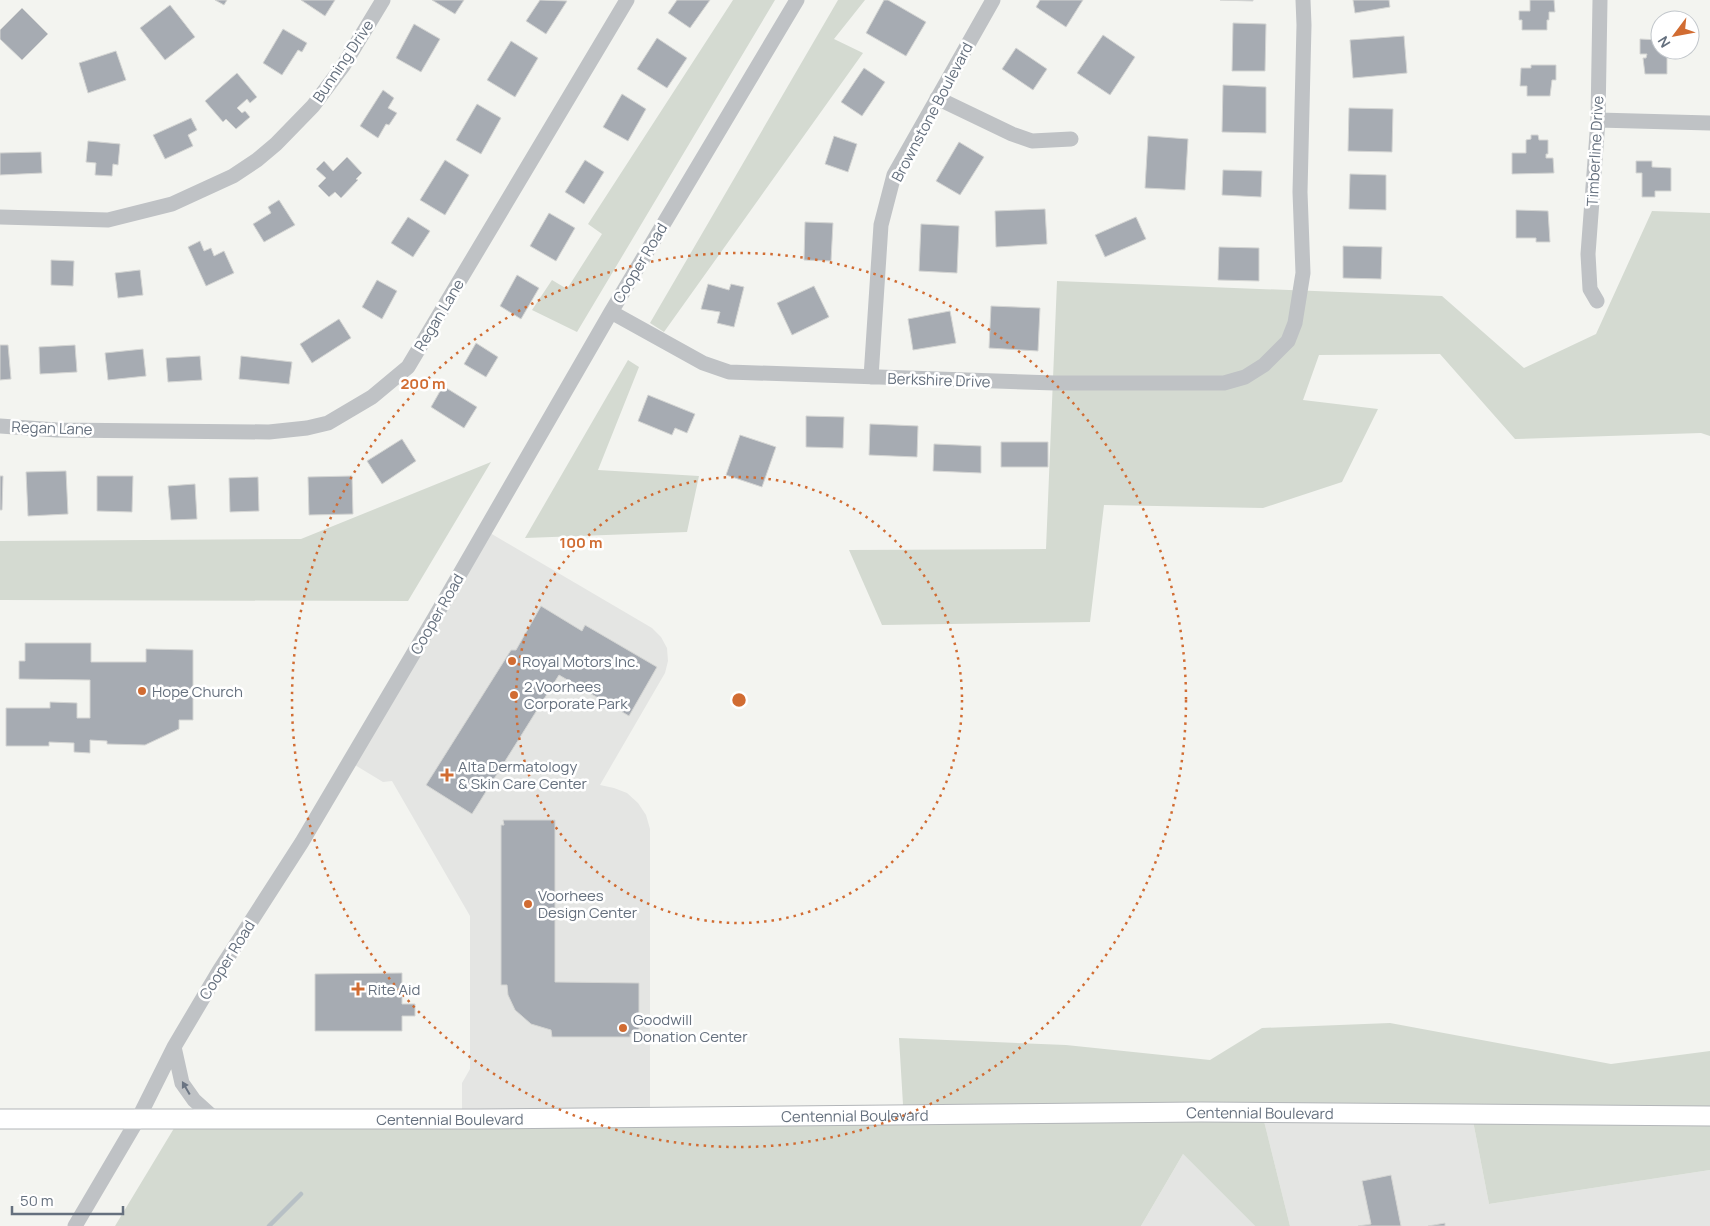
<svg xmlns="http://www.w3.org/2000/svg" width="1710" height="1226" font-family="Manrope,sans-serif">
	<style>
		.built { fill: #e4e5e3 }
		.green { fill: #d4dad1 }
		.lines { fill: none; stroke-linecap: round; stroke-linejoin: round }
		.stream { stroke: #b7c0c5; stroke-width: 4.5 }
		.building { fill: #a6abb2; stroke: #d4d5d3 }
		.major-casing { stroke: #b3b6b9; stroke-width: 21 }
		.minor { stroke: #bfc2c5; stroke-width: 15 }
		.major { stroke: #fff; stroke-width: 19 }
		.oneway { fill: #6a7482 }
		.ring { fill: none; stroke: #d16c32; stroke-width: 2.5; stroke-dasharray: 2.5 5 }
		.poi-dot { fill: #d16c32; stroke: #fff; stroke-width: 2 }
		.labels { text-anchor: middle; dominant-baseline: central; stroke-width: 5; stroke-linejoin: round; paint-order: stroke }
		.street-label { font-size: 15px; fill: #65707e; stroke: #fff }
		.poi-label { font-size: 15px; fill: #65707e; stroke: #fff; text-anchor: start }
		.centre { fill: #d16c32; stroke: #fff; stroke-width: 2.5 }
		.ring-label { font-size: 15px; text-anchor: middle; font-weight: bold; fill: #d16c32; stroke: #fff; stroke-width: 5; stroke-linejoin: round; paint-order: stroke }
	</style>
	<rect width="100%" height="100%" fill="#f3f4f0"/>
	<path class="built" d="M485 530 652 628 661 637 667 648 668 661 665 673 600 785 614 788 627 793 638 803 646 815 650 829V1118L462 1119V1083L470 1069V916L392 781 383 782 350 762Z
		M1264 1121H1473L1489 1204 1710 1170V1226H1290Z
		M1183 1154 1255 1226H1141Z"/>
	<path class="green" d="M733 0H775L577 332 532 310 552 280 567 289 602 234 588 224Z
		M838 0H865L834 39 863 53 664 332 650 323Z
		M1652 211 1710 213V436L1701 433 1515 439 1440 354 1319 355 1303 400 1378 409 1342 482 1263 508 1104 505 1090 622 882 625 849 550 1046 549 1057 281 1442 296 1524 368 1596 334Z
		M628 360 639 367 598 470 699 476 687 532 525 538Z
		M491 462 408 601 0 600V541L301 539Z
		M1390 1023 1611 1064 1710 1051V1170L1489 1204 1473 1121H1264L1290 1226H1255L1183 1154 1141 1226H115L179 1120 904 1121 899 1038 1066 1045 1210 1060 1262 1028Z"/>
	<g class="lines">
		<path class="stream" d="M269 1226 301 1194"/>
	</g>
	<path class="building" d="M215 0H227L224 5Z
		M301 0H335L325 16Z
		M432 0H464L455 14Z
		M540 0 567 1 546 34 526 21Z
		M677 0H710L690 28 668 13Z
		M884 0H888L926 22 906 56 866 33Z
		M1040 0H1083L1066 27 1036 7Z
		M1220 0H1253V1Z
		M1353 0H1389L1390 7 1355 13Z
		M1530 0H1554L1555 12H1549V20H1547V30H1522V20H1519V11H1530Z
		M170 5 195 37 165 60 140 28Z
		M22 8 48 34 22 60 0 39V30Z
		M1233 23 1266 24 1265 71H1232Z
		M414 24 440 39 421 72 396 58Z
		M283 29 307 43 302 52 298 50 282 75 263 63Z
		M1103 35 1135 57 1110 95 1077 73Z
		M1404 36 1407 73 1353 78 1350 40Z
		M657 38 687 58 667 88 637 69Z
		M1640 39 1659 40 1658 49 1667 50V74H1645L1643 58H1646L1647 54H1640Z
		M511 41 538 58 515 97 487 80Z
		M1016 48 1047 69 1033 90 1002 69Z
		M116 51 126 80 88 93 79 63Z
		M1531 65H1556V80H1552L1550 96H1527V86H1520L1521 68H1531Z
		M864 68 885 82 862 116 841 102Z
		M237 73 257 97 250 103 247 99 237 108 242 113 245 111 250 117 236 129 226 119 223 122 205 101Z
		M1223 85 1266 87V133L1222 132Z
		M383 90 394 98 388 108 397 113 389 125 386 124 378 138 360 126Z
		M622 94 646 109 628 141 603 127Z
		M477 104 501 118 481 154 456 140Z
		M1349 108 1393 109 1392 152 1348 151Z
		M191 118 197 130 188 135 193 146 165 159 153 135Z
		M1531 135H1538L1539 140H1548V154H1546V158H1553L1554 173 1512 174V153H1526V140L1531 139Z
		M834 136 857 144 848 172 825 164Z
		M1148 136 1188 139 1185 190 1145 188Z
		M88 141 120 144 118 165 113 164 112 176 95 175 96 163 86 162Z
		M959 142 984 157 960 195 936 181Z
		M41 152 42 173 0 175V153Z
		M347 157 362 173 356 179 358 180 341 198 335 192 329 197 318 186 326 178 316 169 324 161 333 171Z
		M445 160 469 175 445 215 420 200Z
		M585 160 604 172 584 204 565 192Z
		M1636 161H1652V167L1671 168V191H1655V197H1642V173H1636Z
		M1223 170 1262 171 1261 197 1222 195Z
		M1350 174 1386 175V210L1349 209Z
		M279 200 295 225 264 242 253 224 271 213 268 207Z
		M1045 209 1047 244 996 247 995 211Z
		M1516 210 1548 211 1550 242H1536V238H1516Z
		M549 213 575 228 556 261 530 246Z
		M408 217 430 231 413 257 391 243Z
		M1136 217 1146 239 1105 257 1095 235Z
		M805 222 833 223 831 261 804 260Z
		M921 224 959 226 957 273 919 271Z
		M200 241 204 251 211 248 214 256 224 251 234 273 206 286 188 247Z
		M1343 246 1382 247 1381 279 1343 278Z
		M1219 247 1259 248V281L1218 280Z
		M51 260 74 261 73 286 51 285Z
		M140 270 143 295 118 298 115 273Z
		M517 275 539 288 521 319 500 306Z
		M377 280 397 291 382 319 362 307Z
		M708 284 729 290 731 284 744 287 734 327 717 323 720 312 701 309Z
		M814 286 829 317 792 335 777 303Z
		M991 306 1040 308 1038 351 989 348Z
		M950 311 956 343 913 350 908 319Z
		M339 319 351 338 312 363 300 344Z
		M476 343 498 357 486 377 464 364Z
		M0 345H8L11 379 0 380Z
		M75 345 77 372 40 374 39 347Z
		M143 349 146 376 108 380 105 353Z
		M200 356 202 380 168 382 166 358Z
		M241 356 292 362 289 384 239 379Z
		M443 386 477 407 464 428 431 407Z
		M648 395 695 414 687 433 675 428 672 435 638 421Z
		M806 416 844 417 843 448 806 447Z
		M870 424 918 426 917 457 869 455Z
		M740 435 776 447 762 487 726 475Z
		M402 439 416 461 382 484 367 461Z
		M1001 442H1048V467H1001Z
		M934 444 981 446V473L933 471Z
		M66 471 68 514 28 516 26 472Z
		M0 476H3L2 510H0Z
		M97 476H133L132 512 97 511Z
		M352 476 353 514 309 515 308 477Z
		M258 477 259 511 230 512 229 478Z
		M195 484 197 519 171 520 168 486Z
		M541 606 582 631 585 625 657 667 629 716 559 675 472 814 426 785 511 650H516Z
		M25 643H91V662H146V649L193 650V720H179V729L145 745 107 744V741L90 740V753L74 752V743L49 742V746H6V708H50V702L77 703V718H90V680L19 679V661H25Z
		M503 820H555V982L639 983V1034H630V1037H552L551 1030 531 1024 515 1010 508 995 507 985H501V825H504Z
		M402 973V1004H415V1016H402V1031H315V974Z
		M1391 1175 1401 1226H1358L1371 1224 1362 1181Z
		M1445 1223V1226H1428Z"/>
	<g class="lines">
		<defs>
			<g id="major">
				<path id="s1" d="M0 1119H477L1201 1112 1710 1116"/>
			</g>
		</defs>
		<use href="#major" class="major-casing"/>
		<path class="minor" d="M937 98 1012 134 1032 141 1071 139
			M1598 120 1710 123
			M0 217 108 220 172 204 233 176 257 160 276 144 313 106 343 66 383 0
			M1597 301 1590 289 1588 254 1598 120 1600 0
			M611 312 703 363 729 372 1055 383H1224L1245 377 1264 365 1288 341 1295 323 1303 273 1300 192 1304 25 1303 0
			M871 377 881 225 894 175 993 0
			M0 426 57 430 269 432 307 428 328 423 372 397 408 367 627 0
			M174 1047 182 1083 194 1100 215 1119
			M75 1226 138 1119 174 1047 219 971 302 842 435 617 611 312 797 0"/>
		<use href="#major" class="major"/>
	</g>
	<defs><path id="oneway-solid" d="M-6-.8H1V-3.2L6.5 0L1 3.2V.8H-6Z" transform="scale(1.25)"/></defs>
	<use class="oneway" href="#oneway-solid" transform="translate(186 1088) rotate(-120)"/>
	<g class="ring">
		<circle cx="739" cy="700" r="223"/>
		<circle cx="739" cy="700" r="447"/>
	</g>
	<g class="poi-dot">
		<circle cx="512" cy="661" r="5"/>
		<circle cx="142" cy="691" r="5"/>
		<circle cx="514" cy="695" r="5"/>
		<path d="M444.5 767.5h5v5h5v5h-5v5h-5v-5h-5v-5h5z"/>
		<circle cx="528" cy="904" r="5"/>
		<path d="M355.5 981.5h5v5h5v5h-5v5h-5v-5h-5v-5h5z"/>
		<circle cx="623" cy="1028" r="5"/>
	</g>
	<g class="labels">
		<g class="street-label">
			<text transform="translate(343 61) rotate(-56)">Bunning Drive</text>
			<text transform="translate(932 112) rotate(-62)">Brownstone Boulevard</text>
			<text transform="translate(1595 151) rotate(-87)">Timberline Drive</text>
			<text transform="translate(640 263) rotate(-59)">Cooper Road</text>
			<text transform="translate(439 315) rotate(-59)">Regan Lane</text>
			<text transform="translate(939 380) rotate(2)">Berkshire Drive</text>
			<text transform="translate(52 428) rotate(2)">Regan Lane</text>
			<text transform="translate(437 614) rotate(-60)">Cooper Road</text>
			<text transform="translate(227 960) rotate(-58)">Cooper Road</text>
			<text stroke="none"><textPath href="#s1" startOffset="1260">Centennial Boulevard</textPath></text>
			<text stroke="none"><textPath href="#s1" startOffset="855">Centennial Boulevard</textPath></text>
			<text stroke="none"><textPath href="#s1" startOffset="450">Centennial Boulevard</textPath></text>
		</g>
		<g class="poi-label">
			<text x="522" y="661">Royal Motors Inc.</text>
			<text x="524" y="686">2 Voorhees<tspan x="524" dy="17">Corporate Park</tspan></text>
			<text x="152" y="691">Hope Church</text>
			<text x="458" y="766">Alta Dermatology<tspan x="458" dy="17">&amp; Skin Care Center</tspan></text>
			<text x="538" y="895">Voorhees<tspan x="538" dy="17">Design Center</tspan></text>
			<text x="368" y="989">Rite Aid</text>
			<text x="633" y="1019">Goodwill<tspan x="633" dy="17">Donation Center</tspan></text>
		</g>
	</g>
	<circle cx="739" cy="700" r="8" class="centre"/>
	<g class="ring-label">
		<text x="423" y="389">200 m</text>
		<text x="581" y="548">100 m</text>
	</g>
	<g transform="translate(1675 35) rotate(238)"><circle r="24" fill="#ffffff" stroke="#c1c6cb"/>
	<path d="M0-4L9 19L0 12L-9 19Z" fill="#d16c32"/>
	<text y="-8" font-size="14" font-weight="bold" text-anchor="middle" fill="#65707e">N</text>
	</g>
	<path d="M12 1206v8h111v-8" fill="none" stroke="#65707e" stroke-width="2.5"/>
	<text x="20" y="1206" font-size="15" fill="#65707e" stroke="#ffffff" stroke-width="4" paint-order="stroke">50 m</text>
</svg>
